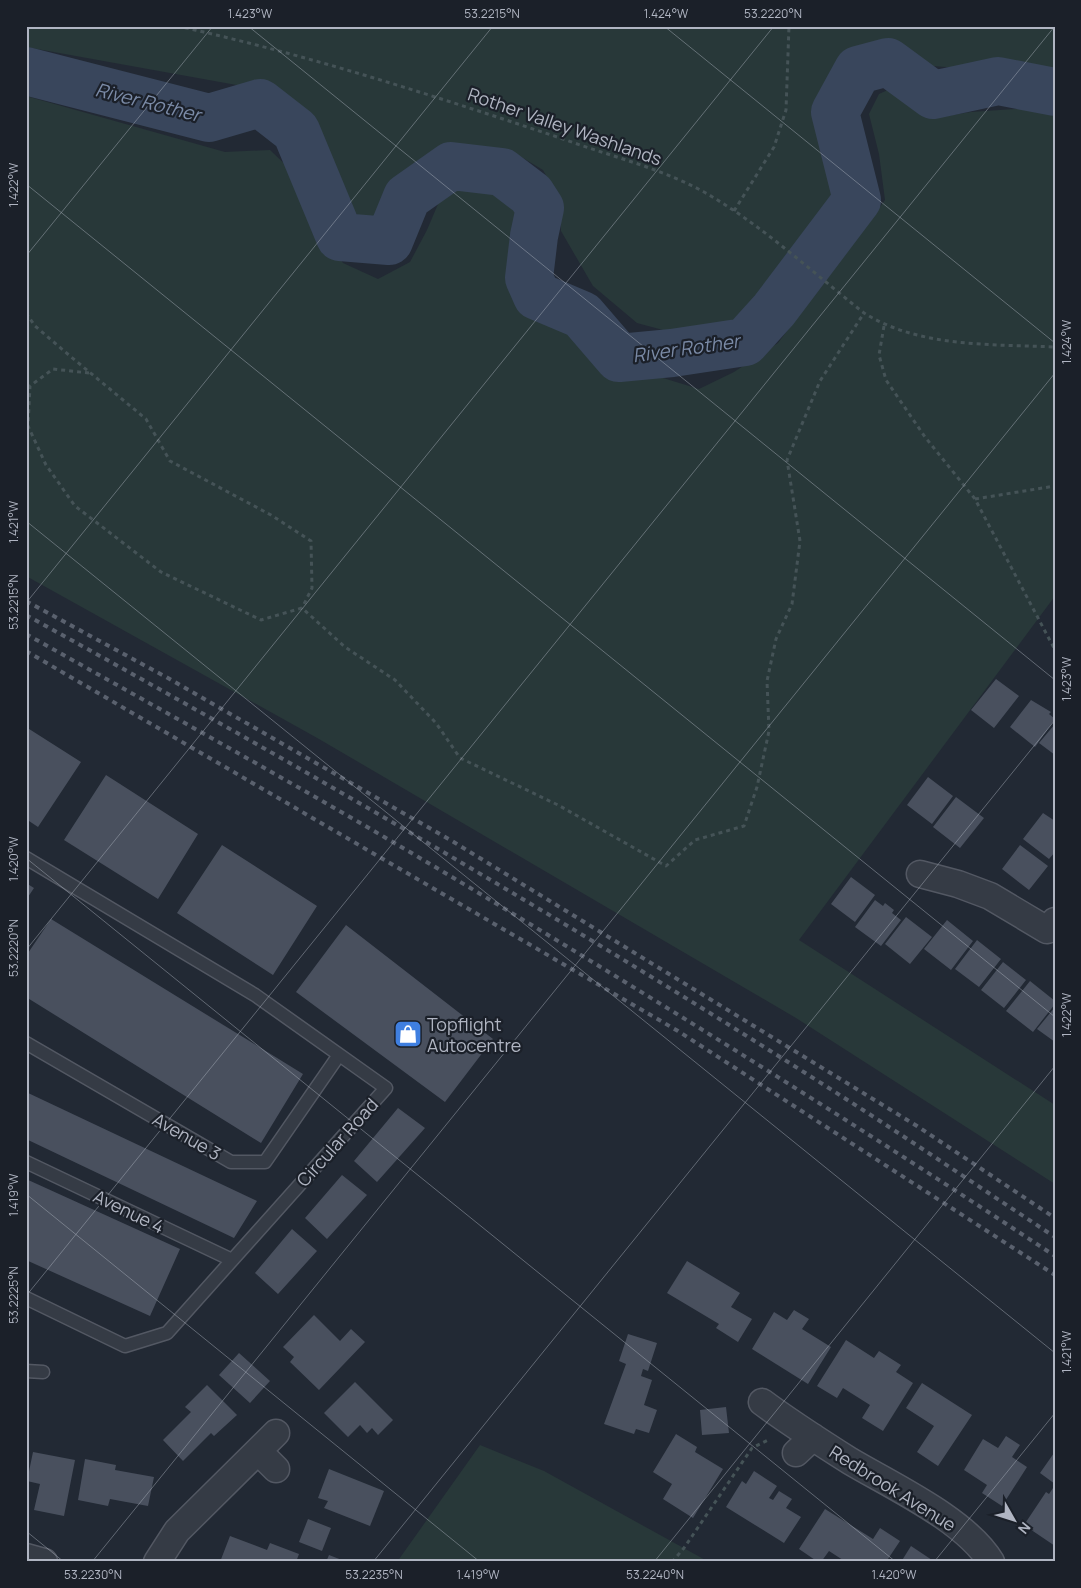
<svg xmlns="http://www.w3.org/2000/svg" width="1081" height="1588" font-family="Manrope,sans-serif">
	<style>
		.green { fill: #283839 }
		.lines { fill: none; stroke-linecap: round; stroke-linejoin: round }
		.river { stroke: #39465c; stroke-width: 48 }
		.building { fill: #49505e }
		.lane-casing { stroke: #535863; stroke-width: 15 }
		.street-casing { stroke: #535863; stroke-width: 29 }
		.path { stroke: #455357; stroke-width: 3; stroke-dasharray: 4 4; stroke-linecap: butt }
		.lane { stroke: #353b45; stroke-width: 12 }
		.street { stroke: #353b45; stroke-width: 26 }
		.rail { stroke: #5a616e; stroke-width: 4; stroke-dasharray: 5 5; stroke-linecap: butt }
		.ticks { fill: none; stroke: #b0b5c2; stroke-width: 1; stroke-opacity: 0.45 }
		.labels { text-anchor: middle; dominant-baseline: central; stroke-width: 4.5; stroke-linejoin: round; paint-order: stroke }
		.street-label { font-size: 18px; fill: #b0b5c2; stroke: #1b2029 }
		.poi-label { font-size: 18px; fill: #b0b5c2; stroke: #1b2029; text-anchor: start }
		.water-label { font-size: 19px; font-style: italic; fill: #7b8ba7; stroke: #1b2029 }
		.neatline { fill: none; stroke: #b0b5c2; stroke-width: 2 }
		.ticks-label { font-size: 12px; text-anchor: middle; fill: #b0b5c2 }
	</style>
	<rect width="100%" height="100%" fill="#222934"/>
	<path class="green" d="M26 26H1055V78L1001 67 959 68 906 64 895 50 867 44 829 106 845 193 783 273 737 326 689 337 637 323 593 286 561 231V203L543 170 518 155 447 152 403 185 385 220 378 224C338 213 350 191 334 163 320 138 301 114 281 93L26 47Z
		M894 87 913 100 932 118 971 112 1028 108 1055 114V596L799 940 1055 1105V1184L796 1018 319 739 26 576V96L225 152 270 150 293 172 321 231 343 263 378 279 410 262 427 230 441 197 460 183 497 194 517 212 523 249 514 280 592 341 614 363 699 389 734 372 778 343 885 200 879 154 869 114 879 94Z
		M480 1445 544 1471 709 1562H397Z"/>
	<g class="lines">
		<path class="river" d="M26 71 209 118 260 103 296 131 340 237 389 241 407 197 451 166 502 172 531 194 540 208 534 236 529 278 537 296 582 315 619 358 672 353 745 342 774 310 857 200 835 112 858 70 888 62 933 95 998 81 1055 92"/>
	</g>
	<path class="building" d="M996 679 1019 696 994 728 971 710Z
		M1031 700 1051 712 1049 714 1055 719 1035 747 1010 727Z
		M1055 724V755L1039 743Z
		M26 727 81 762 38 827 26 819Z
		M106 775 198 834 158 899 64 840Z
		M928 777 953 796 932 824 907 805Z
		M956 797 984 818 960 848 933 827Z
		M1043 813 1055 821V852L1049 859 1023 839Z
		M222 845 317 906 273 975 177 913Z
		M1020 845 1048 866 1029 890 1002 869Z
		M851 877 875 895 855 922 831 904Z
		M26 883 34 888 26 900Z
		M875 900 883 906 885 903 894 910 892 913 901 920 881 946 855 927Z
		M906 917 932 937 910 964 885 944Z
		M51 919 303 1074 261 1143 26 997V956Z
		M947 920 973 941 951 970 924 949Z
		M346 925 493 1039 445 1102 296 992Z
		M977 940 1001 959 979 987 955 969Z
		M1003 962 1026 980 1004 1008 981 990Z
		M1030 981 1055 1001V1004L1033 1032 1006 1011Z
		M1055 1007V1042L1037 1029Z
		M26 1092 257 1201 234 1238 26 1139Z
		M398 1108 425 1128 377 1182 354 1161Z
		M342 1175 367 1195 327 1239 305 1218Z
		M26 1179 180 1249 150 1316 26 1260Z
		M292 1229 317 1251 278 1294 255 1273Z
		M687 1261 740 1293 731 1307 752 1319 738 1342 716 1328 719 1324 667 1293Z
		M794 1310 809 1319 802 1329 831 1347 808 1384 752 1349 774 1312 787 1320Z
		M314 1315 340 1341 351 1329 365 1342 319 1390 290 1362 294 1357 283 1347Z
		M628 1334 657 1343 648 1371 643 1369 641 1376 652 1380 644 1405 657 1410 649 1433 636 1429 634 1434 604 1424 626 1364 619 1361Z
		M846 1340 874 1358 879 1351 901 1365 896 1372 913 1383 883 1431 862 1418 870 1405 843 1388 837 1398 817 1386Z
		M239 1353 270 1381 250 1403 219 1375Z
		M355 1382 393 1420 378 1435 372 1428 367 1433 360 1425 348 1437 324 1413Z
		M922 1383 972 1415 938 1466 917 1452 934 1426 906 1408Z
		M207 1385 237 1415 214 1436 211 1433 183 1461 163 1440 191 1412 185 1407Z
		M726 1407 729 1433 702 1435 700 1410Z
		M676 1434 697 1447 695 1452 723 1469 693 1518 663 1499 672 1484 653 1472Z
		M1006 1436 1020 1445 1012 1457 1027 1467 1002 1506 982 1493 987 1485 964 1470 983 1439 998 1448Z
		M33 1452 75 1460 64 1516 34 1510 40 1484 27 1481Z
		M1054 1453 1055 1454V1484L1040 1473Z
		M85 1459 116 1465 115 1470 154 1477 148 1506 110 1499 108 1506 78 1500Z
		M329 1469 384 1491 370 1526 324 1508 328 1501 318 1498Z
		M754 1471 777 1486 769 1498 773 1500 779 1491 792 1499 786 1508 801 1517 784 1543 726 1507 742 1481 746 1484Z
		M1055 1485V1546L1024 1525 1046 1492 1049 1494Z
		M825 1509 873 1539 880 1528 900 1541 886 1562H846L829 1551 821 1562H818L799 1549Z
		M308 1519 331 1528 322 1551 299 1542Z
		M230 1536 267 1550 270 1543 299 1554 296 1562H220Z
		M911 1546 935 1562H901Z
		M329 1555 347 1562H326Z"/>
	<g class="lines">
		<defs>
			<path id="lane" d="M26 858 255 995 386 1088 167 1333 125 1346 26 1298
				M26 1043 231 1162H265L339 1055
				M26 1162 232 1260
				M26 1371 43 1372"/>
			<path id="street" d="M920 874 958 884 990 896 1047 930 1055 921
				M762 1402C790 1423 820 1442 850 1461 892 1486 966 1520 991 1562
				M258 1451 276 1469
				M796 1453 813 1437
				M26 1557 44 1562
				M157 1562 177 1531 276 1433"/>
		</defs>
		<use href="#lane" class="lane-casing"/>
		<use href="#street" class="street-casing"/>
		<path class="path" d="M177 26C309 55 438 97 566 140 613 157 660 168 704 192 762 225 812 272 864 313 920 348 991 344 1055 347
			M734 211 774 147 786 110 789 26
			M26 313 35 326 70 356 146 419 170 461 271 515 311 541 312 588 302 608
			M884 326 879 355 886 380 925 437 975 499 1055 650
			M89 373 53 369 30 386 28 426 46 465 75 506 161 572 261 620 302 608 345 647 395 680 436 723 460 758 558 805 666 866 695 840 744 826 757 787 769 731 767 681 776 639 792 604 800 541 787 460 820 381 864 313
			M975 499 1055 486
			M672 1562 684 1548 752 1448 770 1439"/>
		<use href="#lane" class="lane"/>
		<use href="#street" class="street"/>
		<path class="rail" d="M26 601 166 677 452 841 917 1126 1055 1218
			M26 615C309 771 592 935 863 1110 928 1152 991 1195 1055 1237
			M26 634C174 717 322 799 467 886 665 1005 862 1128 1055 1256
			M26 651 678 1031 1055 1275"/>
	</g>
	<path class="ticks" d="M248 26 1055 680M664 26 1055 343M26 184 1055 1017M26 256 213 26M26 521 1055 1353M26 603 493 26M26 858 896 1562M26 950 774 26M26 1194 480 1562M26 1296 1055 26M26 1531 64 1562M92 1562 1055 373M373 1562 1055 720M654 1562 1055 1066M934 1562 1055 1413"/>
	<defs>
		<symbol id="shop-square" viewBox="-11 -11 22 22"><rect x="-9" y="-9" width="18" height="18" rx="4" fill="#3f7fe0" stroke="#1b2029"/><path d="M-5-2.5h2.3a2.7 3.5 0 0 1 5.4 0H5L5.5 6h-11ZM-1.5-2.5h3a1.5 2.3 0 0 0-3 0Z" fill="#fff"/></symbol>
	</defs>
	<g fill-rule="evenodd">
		<use href="#shop-square" x="392" y="1018" width="32" height="32"/>
	</g>
	<g class="labels">
		<g class="street-label">
			<text transform="translate(565 126) rotate(19)">Rother Valley Washlands</text>
			<text transform="translate(187 1136) rotate(30)">Avenue 3</text>
			<text transform="translate(337 1142) rotate(-48)">Circular Road</text>
			<text transform="translate(129 1211) rotate(26)">Avenue 4</text>
			<text transform="translate(893 1488) rotate(32)">Redbrook Avenue</text>
		</g>
		<g class="poi-label">
			<text x="427" y="1024">Topflight<tspan x="427" dy="21">Autocentre</tspan></text>
		</g>
		<g class="water-label">
			<text transform="translate(148 102) rotate(14)">River Rother</text>
			<text transform="translate(686 348) rotate(-8)">River Rother</text>
		</g>
	</g>
	<rect width="1081" height="1588" fill="none" stroke="#1b2029" stroke-width="55"/>
	<g transform="translate(1014 1520) rotate(129)" stroke="#1b2029" stroke-width="4" paint-order="stroke">
	<path d="M0-4L9 19L0 12L-9 19Z" fill="#b0b5c2"/>
	<text y="-8" font-size="14" font-weight="bold" text-anchor="middle" fill="#b0b5c2">N</text>
	</g>
	<rect x="28" y="28" width="1026" height="1532" class="neatline"/>
	<g class="ticks-label">
		<text x="250" y="18">1.423°W</text>
		<text x="492" y="18">53.2215°N</text>
		<text x="666" y="18">1.424°W</text>
		<text x="773" y="18">53.2220°N</text>
		<text transform="translate(14 185) rotate(-90)" y="4">1.422°W</text>
		<text transform="translate(1067 342) rotate(-90)" y="4">1.424°W</text>
		<text transform="translate(14 522) rotate(-90)" y="4">1.421°W</text>
		<text transform="translate(14 602) rotate(-90)" y="4">53.2215°N</text>
		<text transform="translate(1067 679) rotate(-90)" y="4">1.423°W</text>
		<text transform="translate(14 859) rotate(-90)" y="4">1.420°W</text>
		<text transform="translate(14 948) rotate(-90)" y="4">53.2220°N</text>
		<text transform="translate(1067 1015) rotate(-90)" y="4">1.422°W</text>
		<text transform="translate(14 1195) rotate(-90)" y="4">1.419°W</text>
		<text transform="translate(14 1295) rotate(-90)" y="4">53.2225°N</text>
		<text transform="translate(1067 1352) rotate(-90)" y="4">1.421°W</text>
		<text x="93" y="1579">53.2230°N</text>
		<text x="374" y="1579">53.2235°N</text>
		<text x="478" y="1579">1.419°W</text>
		<text x="655" y="1579">53.2240°N</text>
		<text x="894" y="1579">1.420°W</text>
	</g>
</svg>
